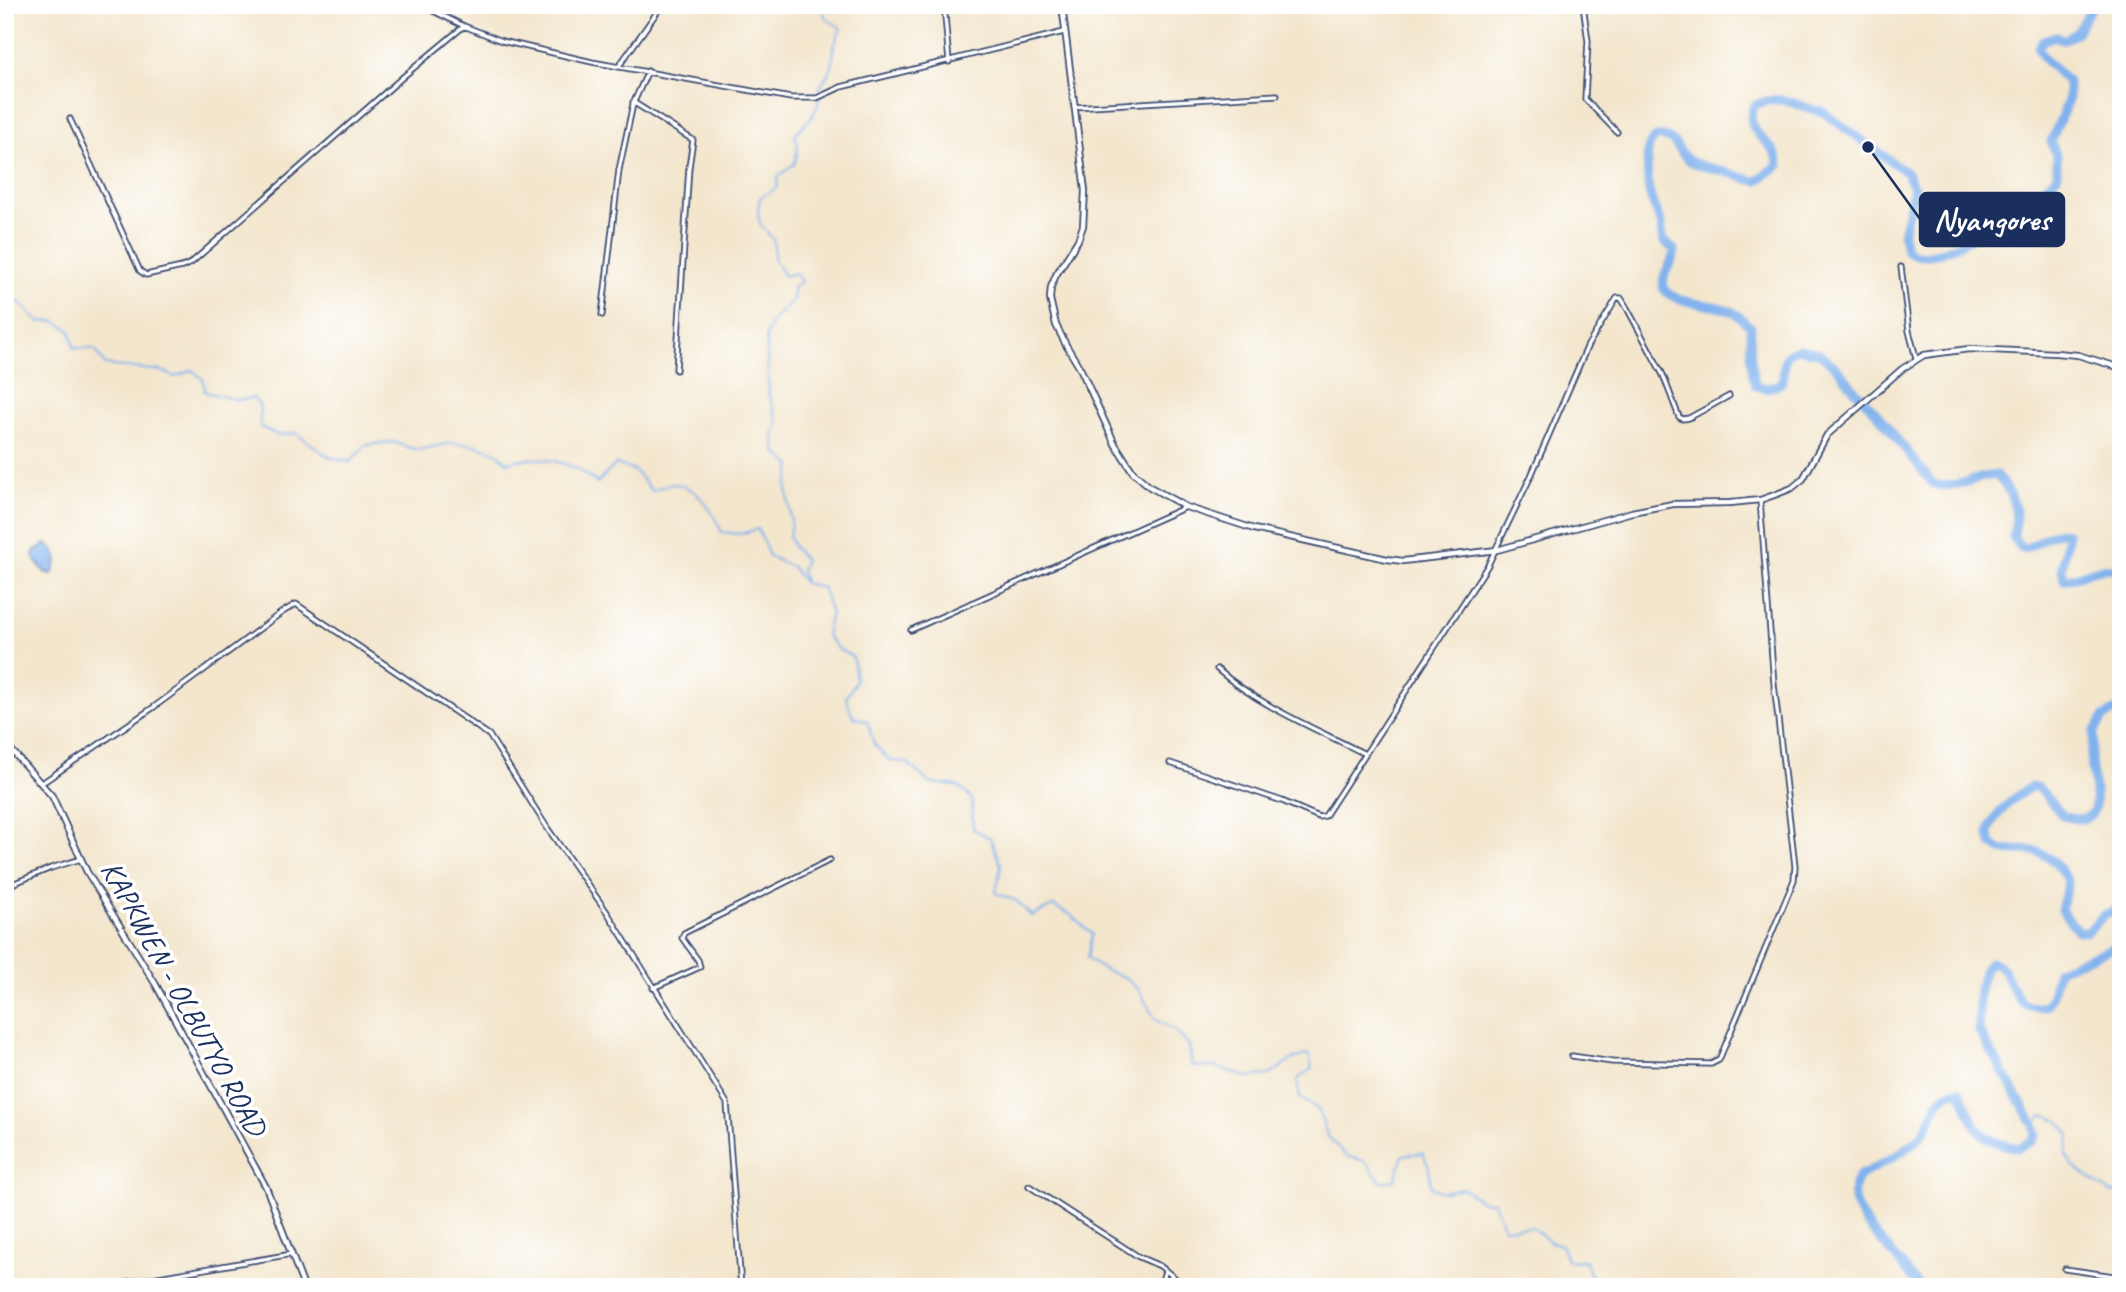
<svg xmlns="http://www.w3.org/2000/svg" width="2126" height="1292" font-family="Caveat,sans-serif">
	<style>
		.water { fill: #81b2ed; stroke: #4e70a6; stroke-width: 2 }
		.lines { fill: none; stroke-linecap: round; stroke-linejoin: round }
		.stream { stroke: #81b2ed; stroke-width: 2 }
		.river { stroke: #81b2ed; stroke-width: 9 }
		.minor-casing { stroke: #3b4a6f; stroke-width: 7 }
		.tertiary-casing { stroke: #3b4a6f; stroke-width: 8 }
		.minor { stroke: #fff; stroke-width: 3.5 }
		.tertiary { stroke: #fff; stroke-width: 4.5 }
		.labels { text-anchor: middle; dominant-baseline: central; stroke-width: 7; stroke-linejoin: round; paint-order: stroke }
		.street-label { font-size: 30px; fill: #1b2f5e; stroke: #fff }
		.leader { fill: none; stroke: #1b2f5e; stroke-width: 2.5 }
		.callout-dot { fill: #1b2f5e; stroke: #fff; stroke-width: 2.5 }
		.callout { fill: #1b2f5e; stroke: #1b2f5e; stroke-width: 2.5 }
		.callout-label { font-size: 32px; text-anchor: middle; font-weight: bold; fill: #fff }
	</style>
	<rect width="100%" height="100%" fill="#fff"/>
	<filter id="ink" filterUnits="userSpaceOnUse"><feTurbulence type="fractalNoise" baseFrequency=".0143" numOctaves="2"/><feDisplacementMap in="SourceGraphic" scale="14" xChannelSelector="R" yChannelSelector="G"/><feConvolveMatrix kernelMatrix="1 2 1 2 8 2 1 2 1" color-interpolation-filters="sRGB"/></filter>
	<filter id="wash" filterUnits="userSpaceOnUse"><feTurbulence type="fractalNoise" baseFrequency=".00686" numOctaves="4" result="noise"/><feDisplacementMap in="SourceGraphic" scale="28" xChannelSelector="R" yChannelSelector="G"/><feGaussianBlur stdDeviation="1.57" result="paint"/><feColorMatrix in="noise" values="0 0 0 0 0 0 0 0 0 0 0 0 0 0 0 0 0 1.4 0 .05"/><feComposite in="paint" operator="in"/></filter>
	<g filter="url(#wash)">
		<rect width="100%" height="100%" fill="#f3e6cd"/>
		<path class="water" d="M46 544C60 552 59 560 52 574L46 573 35 561 33 555 35 550Z"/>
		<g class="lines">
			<path class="stream" d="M5 296 20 303 39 322 55 321 70 330 74 348 95 349 105 365 162 371 175 377 192 370 203 379 205 392 238 400 254 398 260 407V427L278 435 296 433 329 457 350 462 366 445 392 442 418 450 451 443 475 445 496 452 507 462C539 454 573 461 597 483L616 464 635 471 652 491C658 489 666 484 673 484 699 485 712 512 722 532L740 534 758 529 769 556 792 567 804 583 822 587 831 613 826 635 838 649 853 657 856 680 846 698 853 717 867 721 874 744 889 760 907 763 930 783 958 786 972 799 973 829 990 838 1001 865 996 893 1017 901 1031 916 1053 906 1071 915 1092 934 1087 958 1104 970 1126 978 1139 990 1155 1019 1174 1030 1189 1045 1192 1066 1216 1067 1246 1077 1270 1075 1293 1059 1309 1054 1312 1068 1297 1080 1300 1098 1318 1109 1327 1135 1346 1156 1365 1161 1381 1182 1395 1180 1403 1155 1423 1153 1429 1168 1431 1187 1443 1192 1463 1188 1481 1201 1494 1202 1504 1228 1531 1227 1551 1242 1561 1245 1568 1261 1585 1260 1595 1286 1598 1287
				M804 582 801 570 805 560 794 548 789 537 791 522 787 487 792 466 776 452 774 436 778 422 769 396 766 336 772 321 793 300V288L801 281 795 273 784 276 774 259V240C759 225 755 219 760 198L776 188 779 176 795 163 798 146 795 134 811 118 818 105 820 87 832 67 834 46 841 28 827 19 819 5
				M2034 1125 2042 1115C2056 1116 2062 1124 2070 1135L2066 1155 2074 1167 2111 1193 2121 1192"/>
			<path class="river" d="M2093 5 2076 33 2064 40 2056 36 2043 40 2038 48C2045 63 2056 70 2068 82V100L2051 142 2057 157V176C2034 199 1950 262 1916 255 1912 254 1910 252 1906 250L1903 234 1914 188 1907 173 1823 112C1796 107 1782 91 1754 106 1741 136 1776 138 1779 165L1757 181C1746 180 1737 175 1726 172 1714 168 1701 167 1690 161 1681 156 1678 142 1667 138 1641 128 1648 172 1648 183 1648 199 1657 209 1661 224 1663 229 1660 235 1663 240 1666 244 1672 247 1675 251 1673 265 1663 267 1663 288 1677 307 1713 301 1733 312 1739 316 1745 322 1751 327 1749 343 1751 372 1756 386L1767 388 1780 384 1783 379 1784 362 1789 353 1798 349 1819 353 1838 369 1854 389 1878 415 1933 484C1955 491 1975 476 1996 475 2014 494 2020 512 2013 537L2022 549C2039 546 2051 528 2068 533L2062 568 2064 580C2082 577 2104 561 2121 573
				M2121 711 2116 710 2104 717 2094 732C2095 742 2091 749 2091 758 2091 783 2112 831 2063 816L2038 787H2032C2017 793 1972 830 1996 847 2005 854 2013 850 2022 850 2044 849 2059 863 2068 882L2061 910 2078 931 2087 932 2104 915 2113 911 2121 921
				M2121 736V746
				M1919 1287C1910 1275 1901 1263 1891 1252 1875 1233 1839 1203 1860 1175 1876 1168 1908 1150 1920 1137 1936 1119 1933 1092 1959 1091 1964 1096 1965 1103 1968 1110 1978 1137 1991 1143 2018 1148L2032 1141 2036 1134 2034 1125 1979 1031V990L1985 968 1991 962C2018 968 2004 1014 2046 1006L2051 998 2058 970 2108 950 2117 945 2121 935"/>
		</g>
	</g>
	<g filter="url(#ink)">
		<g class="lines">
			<defs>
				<path id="minor" d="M421 5 464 26 502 41 592 62 791 98H817L841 87 1064 32
					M944 5 949 62
					M1583 5 1588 41 1585 99 1617 132
					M619 66 662 5
					M633 102 693 140 689 167 676 370
					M1074 107 1277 95
					M70 119 140 271 146 275 182 267 191 263 404 76 464 26
					M1901 267 1909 331 1916 358
					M602 315 619 170 633 104 648 71
					M911 630 1186 507
					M1217 669C1261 707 1314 728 1365 754
					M1170 763 1282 801 1319 817 1325 816 1488 565 1531 476 1588 345 1617 298H1621L1627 308 1663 375 1679 417 1683 419 1689 418 1729 396
					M42 783 154 707 281 613 296 604 489 735 548 829 607 912 727 1103 741 1287
					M5 887 51 868 81 859
					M653 988 700 967 698 960 682 938 684 933 830 860
					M1572 1056 1612 1062 1711 1064 1719 1060 1794 880 1795 866 1774 684 1760 500
					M1029 1186 1139 1257 1160 1266 1186 1287
					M2065 1269 2121 1277
					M129 1282 292 1254
					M1160 1287 1165 1271"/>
				<path id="tertiary" d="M1062 5 1085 191 1083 226 1078 240 1056 275 1051 287 1050 299 1056 325 1066 345 1081 370 1115 444 1133 472 1150 487 1186 507 1254 529 1387 559 1403 561 1497 550 1632 512 1673 504 1730 503 1760 500 1777 494 1792 488 1803 479 1827 435 1902 369 1924 355 1969 349 2056 353 2078 355 2121 368
					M5 743 52 796 87 872 156 985 266 1187 304 1287"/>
			</defs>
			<use href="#minor" class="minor-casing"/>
			<use href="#tertiary" class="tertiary-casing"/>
			<use href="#minor" class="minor"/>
			<use href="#tertiary" class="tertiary"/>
		</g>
	</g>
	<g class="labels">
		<g class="street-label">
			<text transform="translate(184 998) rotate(61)">KAPKWEN - OLBUTYO ROAD</text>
		</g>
	</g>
	<path class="leader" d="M1868 147L1920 219"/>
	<circle class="callout-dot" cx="1868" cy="147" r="7"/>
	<rect class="callout" x="1920" y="193" width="144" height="53" rx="7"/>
	<g class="callout-label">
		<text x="1992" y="230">Nyangores</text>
	</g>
	<rect width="2126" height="1292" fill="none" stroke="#fff" stroke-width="28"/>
</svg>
